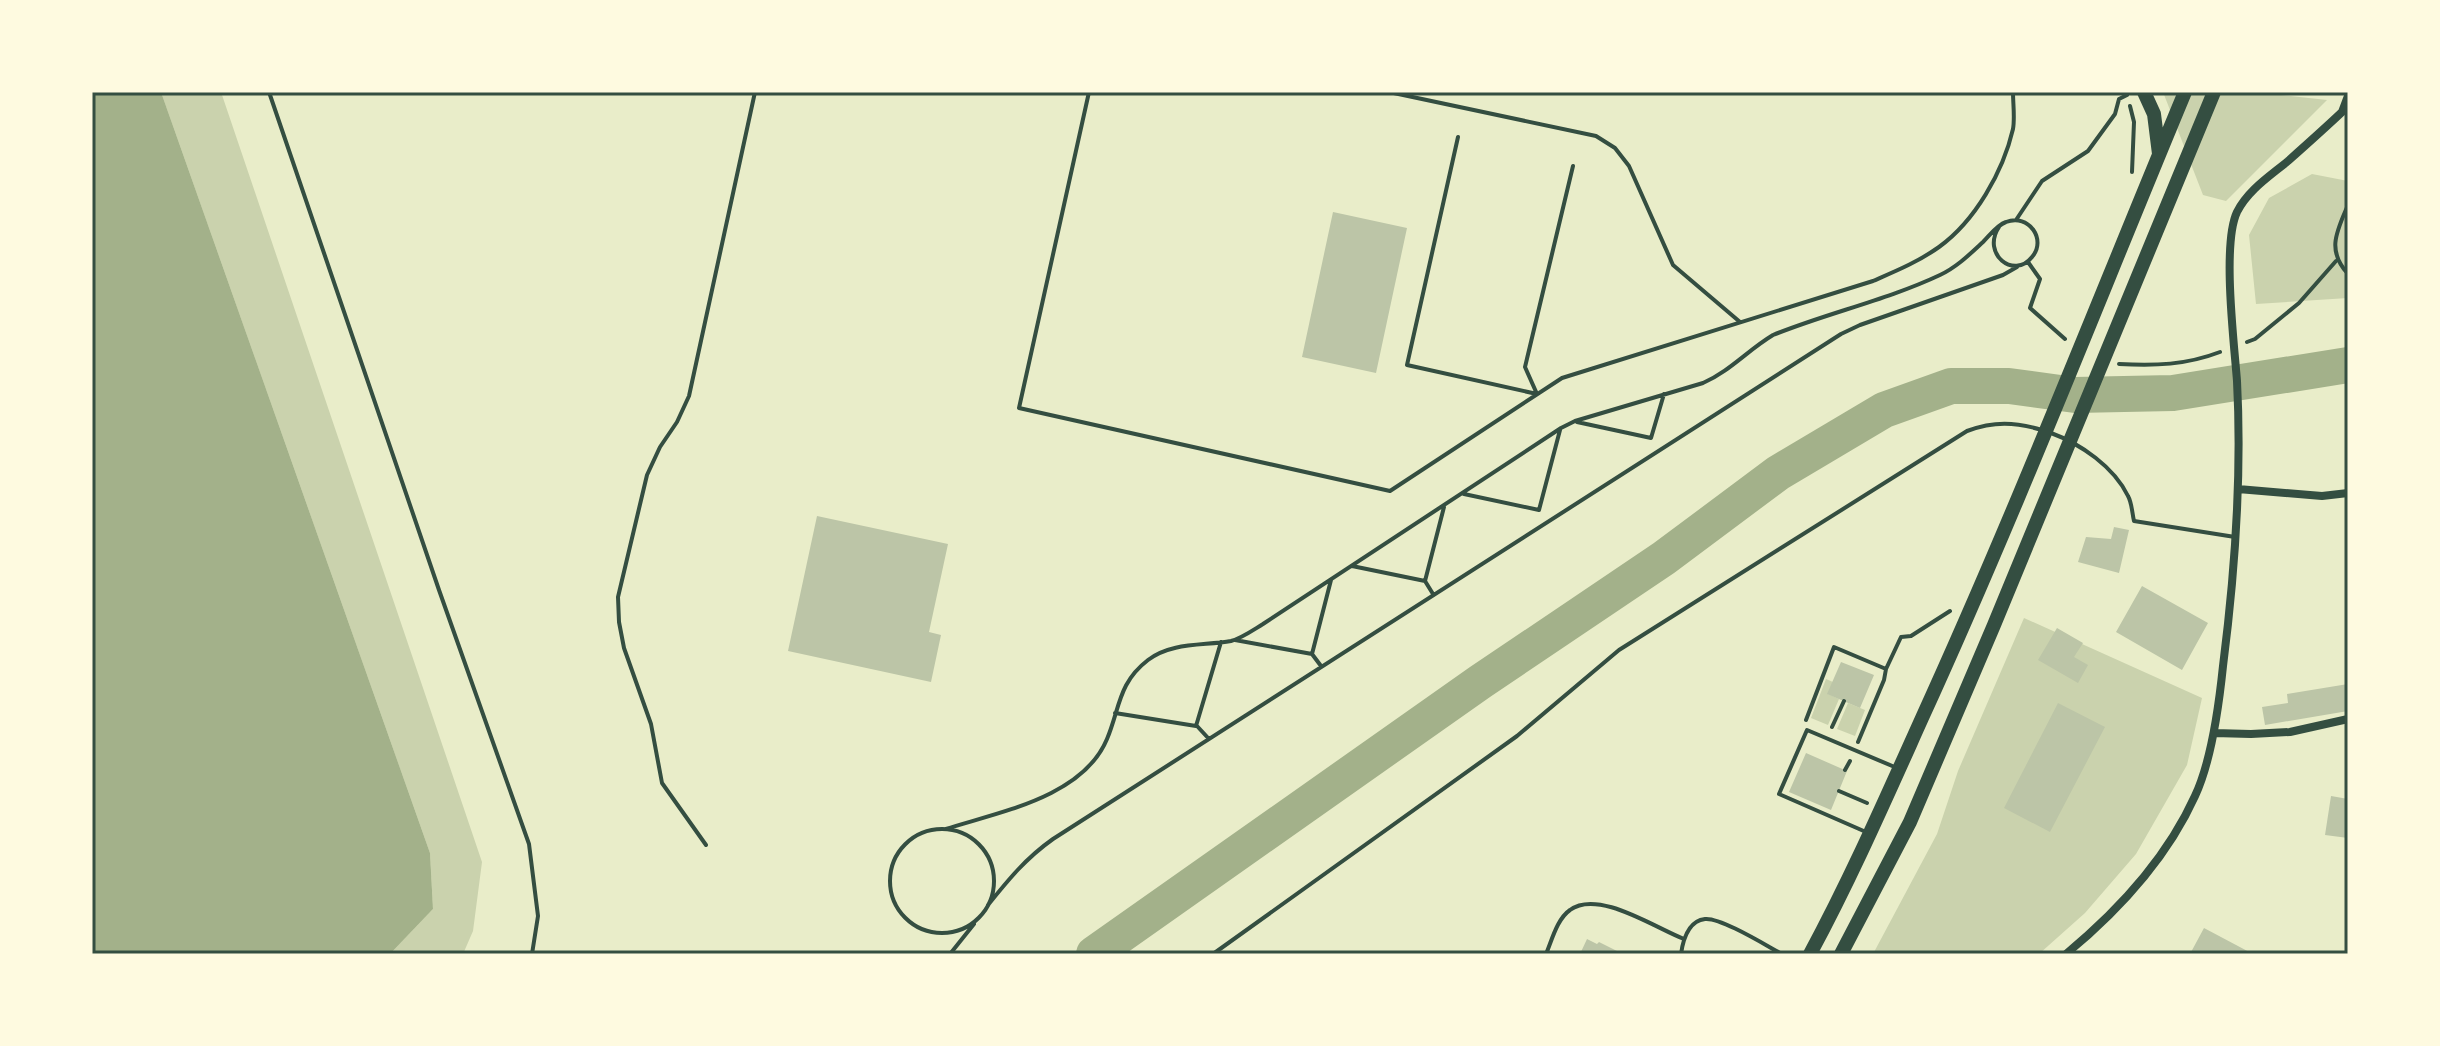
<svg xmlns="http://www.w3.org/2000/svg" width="2440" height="1046" font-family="Literata,serif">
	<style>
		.green { fill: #cad2ad }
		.water { fill: #a3b18a }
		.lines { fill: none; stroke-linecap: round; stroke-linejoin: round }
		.river { stroke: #a3b18a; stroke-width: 36 }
		.building { fill: #bcc5a7 }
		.path { stroke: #344e41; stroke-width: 4 }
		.service { stroke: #344e41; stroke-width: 4 }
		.minor { stroke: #344e41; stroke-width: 8 }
		.primary { stroke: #344e41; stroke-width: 14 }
		.neatline { fill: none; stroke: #344e41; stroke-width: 3 }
	</style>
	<rect width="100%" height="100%" fill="#e9edc9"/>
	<path class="green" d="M161 92H221L482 862 473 931 463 954H390L433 909 430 853Z
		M2163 92H2269L2281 95 2327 100 2226 201 2203 195Z
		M2312 174 2348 181V298L2256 304 2249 235 2269 198Z
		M2024 618 2202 698 2187 765 2136 854 2085 913 2039 954H1873L1937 834 1958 771Z
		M1826 679 1833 682 1828 694 1839 699 1828 725 1811 718Z
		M1848 703 1865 710 1855 736 1837 729Z"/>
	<path class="water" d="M92 92H161L430 853 433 909 390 954H92Z"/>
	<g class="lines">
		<path class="river" d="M1094 954 1480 682 1664 558 1778 473 1884 410 1951 386H2009L2075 395 2173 393 2348 365"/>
	</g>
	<path class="building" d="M1333 212 1407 228 1376 373 1302 357Z
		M817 516 948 544 929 632 941 635 931 682 788 651Z
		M2114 527 2129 530 2119 573 2078 562 2086 537 2111 539Z
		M2142 586 2208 623 2182 670 2116 632Z
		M2057 628 2083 643 2074 657 2088 665 2078 683 2038 660Z
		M1841 662 1874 675 1860 708 1827 694Z
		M2348 684V711L2265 725 2262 707 2288 703 2287 694Z
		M2058 703 2105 727 2050 832 2004 808Z
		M1806 753 1847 771 1831 810 1789 792Z
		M2331 796 2348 799V838L2325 835Z
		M2204 928 2253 954H2190Z
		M1587 939 1597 944 1599 942 1623 954H1580Z"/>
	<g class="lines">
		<path class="path" d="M2130 106 2134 122 2132 172
			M2348 205C2337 231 2326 250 2348 274
			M2016 220 2042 181 2088 151 2115 114 2119 99 2127 95
			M2028 262 2040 279 2030 308 2065 339
			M2247 342 2255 339 2299 303 2336 261
			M2119 364C2155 366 2186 365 2220 352
			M1577 422 1651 438 1664 394
			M1464 494 1539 510 1560 430
			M1352 566 1425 581 1444 507
			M1425 581 1433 594
			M1235 640 1312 654 1331 580
			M1312 654 1321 666
			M1115 713 1196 726 1221 642
			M1806 720 1834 647 1886 669 1901 637 1911 636 1950 611
			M1197 726 1209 739
			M1832 727 1844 701
			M1858 742 1884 680 1886 669
			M1845 770 1850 761
			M1839 791 1867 803
			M946 829C999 812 1083 797 1107 739 1120 708 1118 683 1148 660 1172 642 1203 646 1231 641 1242 638 1253 630 1263 624L1561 428 1575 421 1703 383C1730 371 1748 350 1773 335 1827 313 1887 300 1940 275 1957 267 1970 254 1983 242 1990 235 1997 225 2006 222 2029 213 2047 240 2032 257 2014 280 1981 254 1999 227
			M890 881a52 52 0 1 1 104 0a52 52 0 1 1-104 0Z
			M988 905C1008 880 1026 858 1053 839L1841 334 1860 325 2003 275 2017 267
			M950 954 974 924"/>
		<path class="service" d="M269 92 439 590 529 844 538 916 532 954
			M1089 92 1019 408 1390 491 1562 378 1873 281C1896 271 1918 262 1939 247 1975 221 2003 172 2013 129 2015 118 2013 104 2013 92
			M1389 92 1596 136 1615 148 1629 166 1673 265 1740 322
			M1458 137 1407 365 1537 394
			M1537 394 1525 367 1573 166
			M2051 433C2081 444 2114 467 2128 496 2132 503 2132 513 2134 521L2235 537
			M1866 832 1779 794 1807 730 1897 768
			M706 845 662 783 651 724 624 648 619 622 618 597 647 475 660 447 677 422 689 396 755 92
			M1213 954 1517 736 1619 650 1967 431C1994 421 2015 422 2042 430
			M1546 954C1552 940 1557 919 1570 910 1598 889 1655 928 1684 939
			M1681 954C1683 940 1688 921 1705 919 1720 917 1767 946 1782 954"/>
		<path class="minor" d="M2238 489 2322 496 2348 493
			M2214 733 2251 734 2290 732 2348 719
			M2066 954C2118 911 2167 858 2195 796 2212 760 2219 705 2223 666 2235 572 2242 475 2237 381 2234 342 2222 244 2237 212 2248 190 2270 176 2288 161 2306 145 2324 129 2342 112L2348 96"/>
		<path class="primary" d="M2144 92 2154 114 2159 154
			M1810 954C1851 878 1886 798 1922 718 2016 512 2098 301 2185 92
			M1841 954 1910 822 1994 625 2214 92"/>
	</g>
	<rect width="2440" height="1046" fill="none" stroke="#fefae0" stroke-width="188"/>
	<rect x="94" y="94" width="2252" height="858" class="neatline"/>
</svg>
